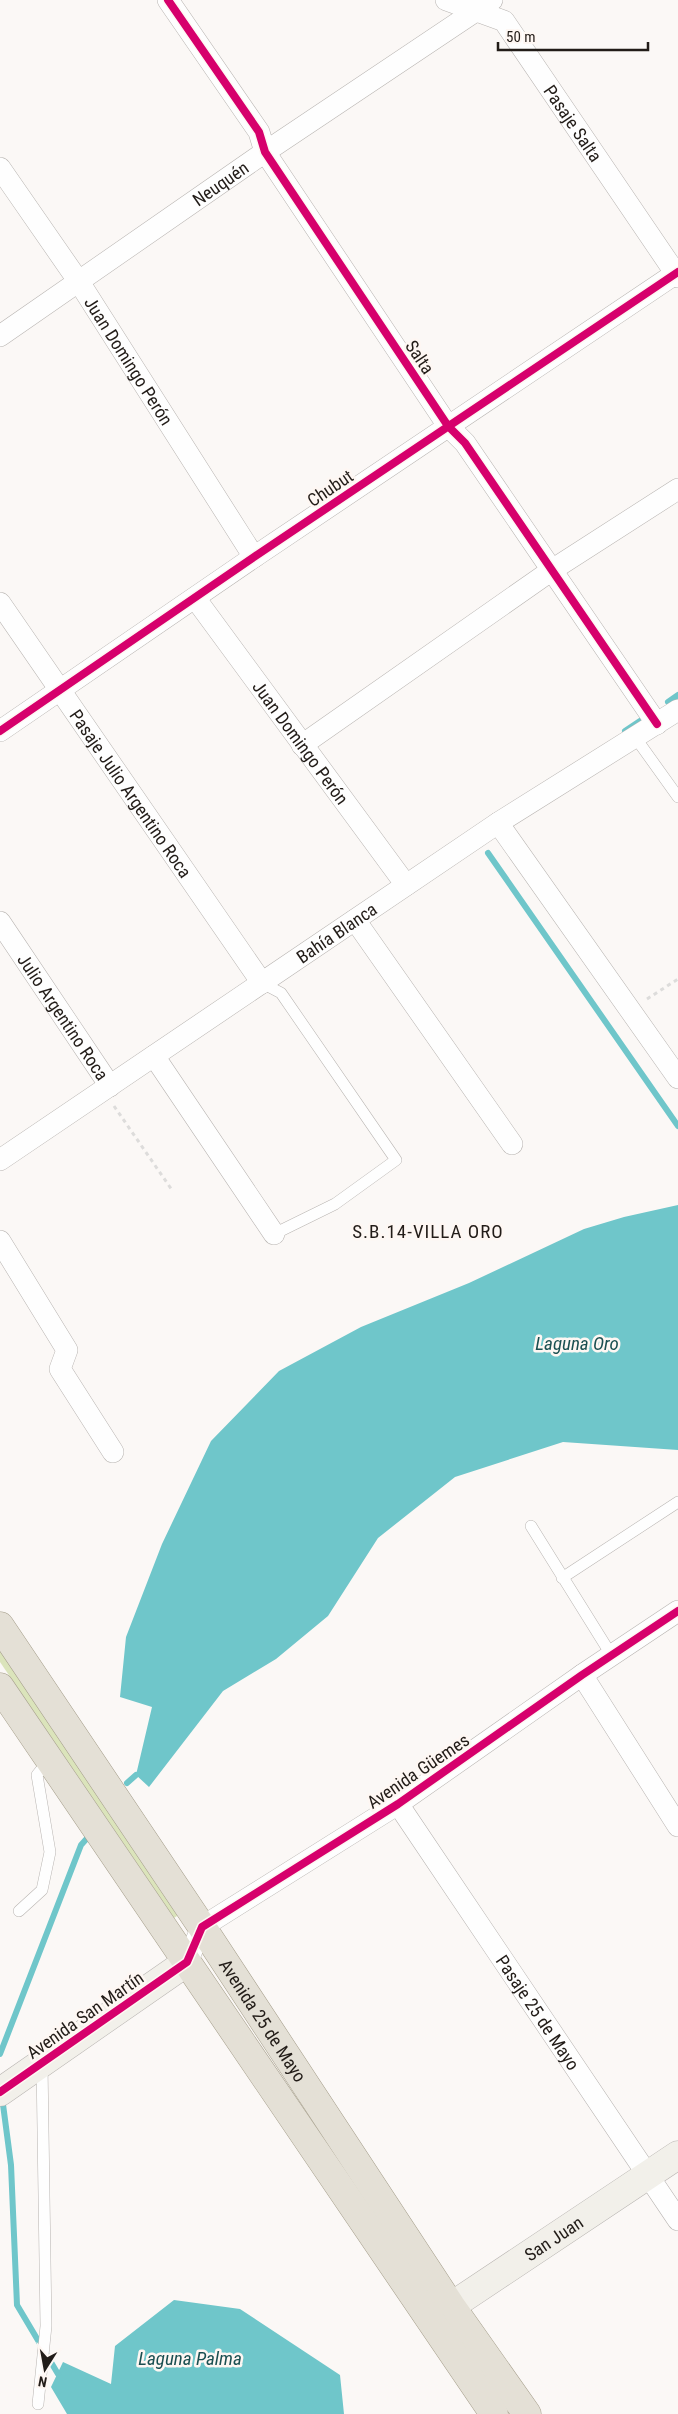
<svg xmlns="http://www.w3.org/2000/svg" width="678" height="2414" font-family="'Roboto Condensed',sans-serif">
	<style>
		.green { fill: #dbe4bb }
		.water { fill: #6fc6ca }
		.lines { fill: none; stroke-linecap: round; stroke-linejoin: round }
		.stream { stroke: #6fc6ca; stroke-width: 6 }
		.lane-casing { stroke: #b8b4b1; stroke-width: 12 }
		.street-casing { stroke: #b8b4b1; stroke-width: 22 }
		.secondary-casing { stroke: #b8b4b1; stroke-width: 29 }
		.primary-casing { stroke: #a49d8a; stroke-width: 29 }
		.path { stroke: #dddcdb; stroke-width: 3; stroke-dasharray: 4 4; stroke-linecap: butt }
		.lane { stroke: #fefefe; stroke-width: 11 }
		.street { stroke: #fefefe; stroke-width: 21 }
		.secondary { stroke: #f2f0ea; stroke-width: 28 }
		.primary { stroke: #e4e0d6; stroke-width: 28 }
		.cycleway-casing { stroke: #fef7f3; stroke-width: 11 }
		.cycleway { stroke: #d6006c; stroke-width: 8 }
		.labels { text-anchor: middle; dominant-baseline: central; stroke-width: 5; stroke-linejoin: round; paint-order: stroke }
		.street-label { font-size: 18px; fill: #221c18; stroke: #fef7f3 }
		.neighbourhood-label { font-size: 19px; letter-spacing: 1px; fill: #221c18; stroke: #fef7f3 }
		.water-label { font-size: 19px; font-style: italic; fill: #1a4f51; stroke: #fef7f3 }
	</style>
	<rect width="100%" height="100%" fill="#fbf8f6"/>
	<path class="green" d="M0 1643 183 1912 174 1918 0 1662Z"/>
	<path class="water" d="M678 1205V1450L563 1442 455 1477 378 1538 328 1616 276 1659 223 1691 149 1787 136 1775 152 1707 120 1697 126 1637 162 1544 211 1441 279 1371 361 1327 469 1283 584 1229 624 1217Z
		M174 2300 240 2309 340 2375 344 2414H67L51 2387 63 2362 111 2384 115 2346Z"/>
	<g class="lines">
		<path class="stream" d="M668 702 678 695
			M625 731 640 721
			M488 853 678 1126
			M127 1783 136 1775
			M0 2054 81 1845 90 1835
			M2 2097 11 2165 17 2305 58 2374"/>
		<defs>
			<path id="lane" d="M635 737 678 797
				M262 983 281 993 396 1160 335 1204 274 1234
				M531 1526 612 1656
				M562 1578 678 1502
				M19 1911 42 1890 50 1852 37 1775 49 1760
				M38 2404 46 2326 42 2064"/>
			<g id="street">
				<path d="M168 0 259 132 265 152 448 426 465 443 657 724"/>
				<path id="s1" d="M446 0 504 21 678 277"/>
				<path id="s2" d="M0 168 79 282 254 557"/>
				<path id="s3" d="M0 336 265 152 492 0"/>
				<path id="s4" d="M195 598 406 885"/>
				<path id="s5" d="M0 603 262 983"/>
				<path d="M0 731 254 557 678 272"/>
				<path d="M302 745 552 570 678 489"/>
				<path d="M498 823 678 1078"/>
				<path d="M355 920 512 1144"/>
				<path id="s6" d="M0 922 110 1086"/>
				<path d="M154 1056 274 1234"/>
				<path id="s7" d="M0 1160 498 823 678 710"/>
				<path d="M0 1241 67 1350 60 1369 113 1452"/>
				<path d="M582 1675 678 1826"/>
				<path id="s8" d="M398 1804 678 2220"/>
				<path d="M187 1962 202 1927 398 1804 582 1675 678 1611"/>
			</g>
			<g id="secondary">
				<path d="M0 2092 187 1962"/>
				<path id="s9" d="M432 2319 678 2155"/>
			</g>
			<g id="primary">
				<path id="s10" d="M0 1626 202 1927 451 2306 527 2414"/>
				<path d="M0 1687 494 2414"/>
			</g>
		</defs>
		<use href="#lane" class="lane-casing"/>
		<use href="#street" class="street-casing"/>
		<use href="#secondary" class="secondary-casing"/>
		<use href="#primary" class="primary-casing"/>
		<path class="path" d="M647 999 678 979
			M114 1106 172 1190"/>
		<use href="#lane" class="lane"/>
		<use href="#street" class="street"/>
		<use href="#secondary" class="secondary"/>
		<use href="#primary" class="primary"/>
		<defs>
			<path id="cycleway" d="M168 0 259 132 265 152 448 426 465 443 657 724
				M0 731 254 557 678 272
				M0 2092 187 1962 202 1927 398 1804 582 1675 678 1611"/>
		</defs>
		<use href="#cycleway" class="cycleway-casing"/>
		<use href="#cycleway" class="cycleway"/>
	</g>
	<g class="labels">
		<g class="street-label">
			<text stroke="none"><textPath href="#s1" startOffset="185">Pasaje Salta</textPath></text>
			<text stroke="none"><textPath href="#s3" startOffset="268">Neuquén</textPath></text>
			<text transform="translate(420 357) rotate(56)">Salta</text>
			<text stroke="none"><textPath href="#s2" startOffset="232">Juan Domingo Perón</textPath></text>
			<text transform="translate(330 488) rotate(-34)">Chubut</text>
			<text stroke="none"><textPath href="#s4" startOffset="179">Juan Domingo Perón</textPath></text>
			<text stroke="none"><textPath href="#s5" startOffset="231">Pasaje Julio Argentino Roca</textPath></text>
			<text stroke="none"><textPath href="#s7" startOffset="406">Bahía Blanca</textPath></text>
			<text stroke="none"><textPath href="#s6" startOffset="114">Julio Argentino Roca</textPath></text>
			<text transform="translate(418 1771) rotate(-34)">Avenida Güemes</text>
			<text stroke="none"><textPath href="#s8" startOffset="251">Pasaje 25 de Mayo</textPath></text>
			<text transform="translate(85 2015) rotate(-35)">Avenida San Martín</text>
			<text stroke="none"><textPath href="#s10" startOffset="474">Avenida 25 de Mayo</textPath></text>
			<text stroke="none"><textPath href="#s9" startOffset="146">San Juan</textPath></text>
		</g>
		<g class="neighbourhood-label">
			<text x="428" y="1231">S.B.14-VILLA ORO</text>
		</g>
		<g class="water-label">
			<text x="577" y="1343">Laguna Oro</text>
			<text x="190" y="2358">Laguna Palma</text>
		</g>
	</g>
	<g transform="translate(45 2369) rotate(191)" stroke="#fef7f3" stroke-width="4" paint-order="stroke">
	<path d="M0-4L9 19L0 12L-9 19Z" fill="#221c18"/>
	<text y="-8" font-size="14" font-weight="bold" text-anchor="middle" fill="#221c18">N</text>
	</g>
	<path d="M498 42v8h150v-8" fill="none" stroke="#221c18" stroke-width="2.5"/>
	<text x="506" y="42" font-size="15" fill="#221c18" stroke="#fef7f3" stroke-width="4" paint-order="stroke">50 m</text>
</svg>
